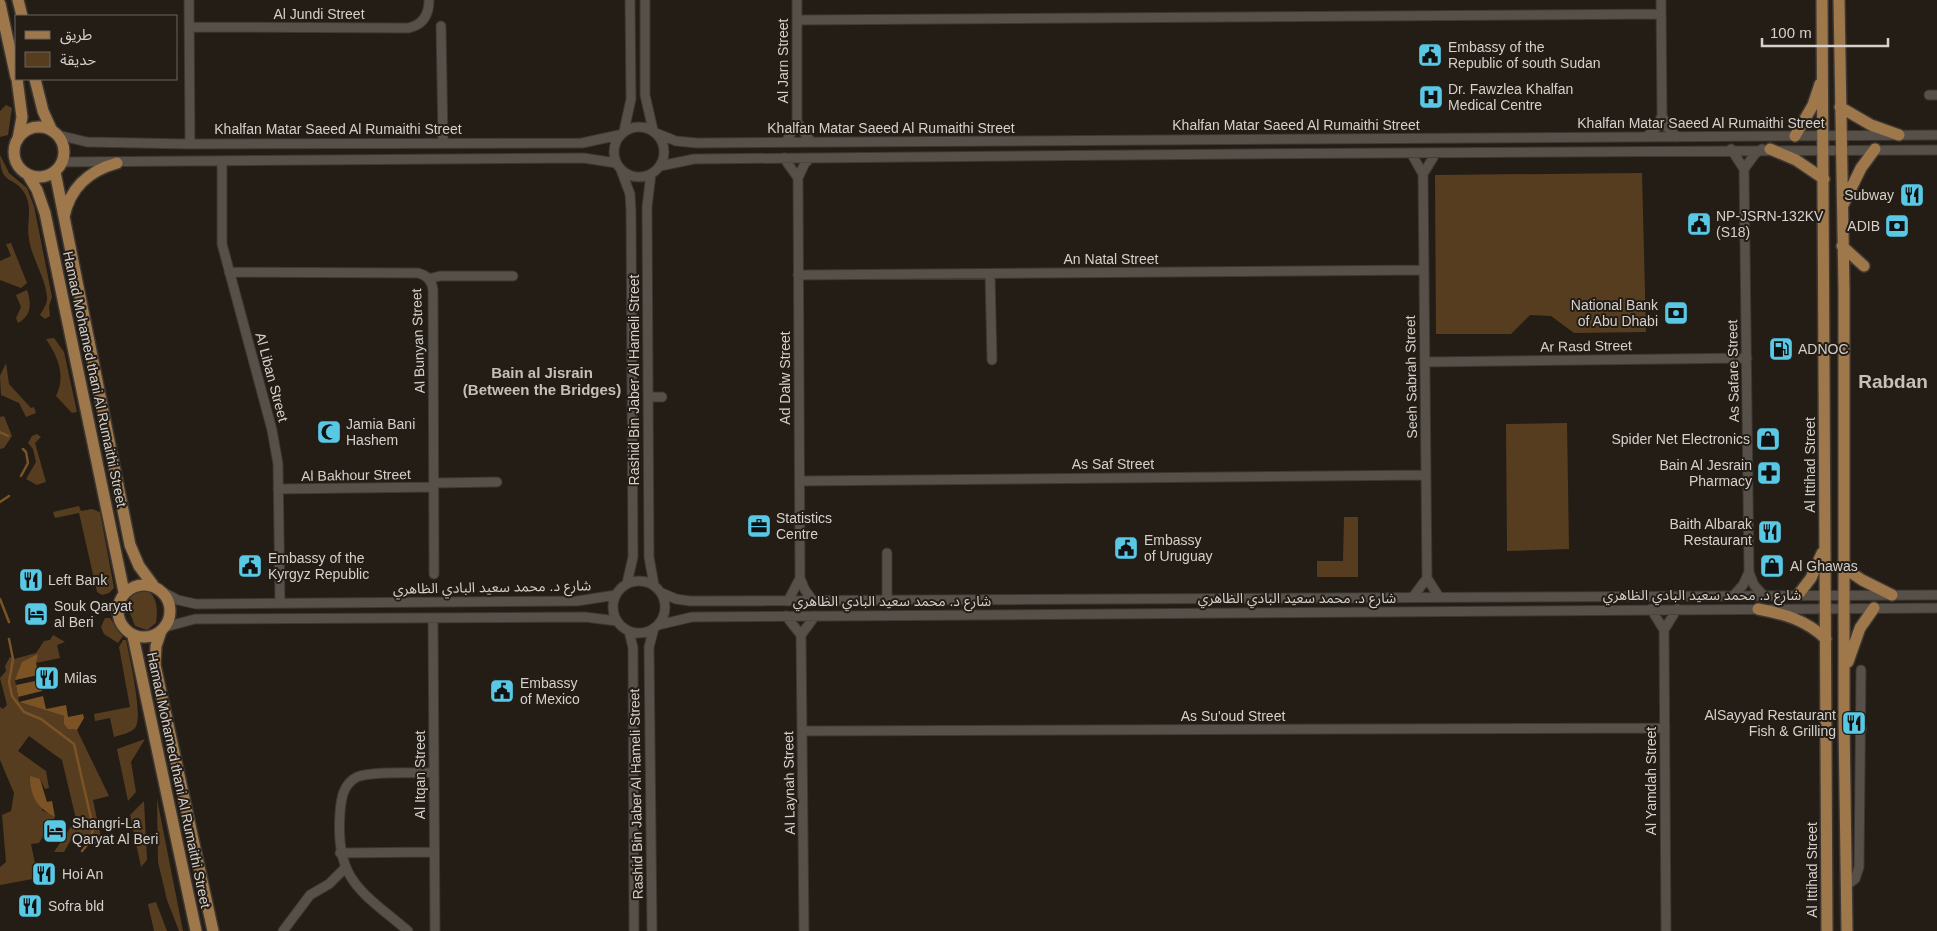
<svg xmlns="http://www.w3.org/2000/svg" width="1937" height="931" font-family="Arial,'Noto Sans Arabic',sans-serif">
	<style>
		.green { fill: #573d20 }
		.water { fill: #7b5325 }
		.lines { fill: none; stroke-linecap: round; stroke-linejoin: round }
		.stream { stroke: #7b5325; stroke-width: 2.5 }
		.minor-casing { stroke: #3c3733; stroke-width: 11 }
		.major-casing { stroke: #3c3733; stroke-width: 14 }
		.minor { stroke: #575049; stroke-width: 9 }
		.major { stroke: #9e774b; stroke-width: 11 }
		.labels { text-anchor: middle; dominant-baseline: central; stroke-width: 4; stroke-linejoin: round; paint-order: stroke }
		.street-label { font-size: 14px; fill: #d5d0cc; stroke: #231d16 }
		.poi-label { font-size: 14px; fill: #d5d0cc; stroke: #231d16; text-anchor: start }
		.neighbourhood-label { font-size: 15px; font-weight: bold; fill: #c8bfb7; stroke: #231d16 }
		.district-label { font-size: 19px; font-weight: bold; fill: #c8bfb7; stroke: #231d16 }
	</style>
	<rect width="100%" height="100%" fill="#231d16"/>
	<path class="green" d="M6 105 12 108 8 135 0 137V111Z
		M0 155 9 173 27 188 34 206 52 297 49 306 50 316 45 319 40 315C43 310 48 303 47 297 45 276 32 259 29 239 26 224 33 208 25 194 15 175 0 187 0 155Z
		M1642 173 1646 332 1574 333 1551 316 1530 315 1511 334H1436L1435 175Z
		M11 243 27 283 21 288 0 280V261L11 256 6 244Z
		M27 290C32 304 31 316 18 323L16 318 21 307 16 295Z
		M54 338 64 352 77 412 72 413 56 396C66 376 58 357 46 339Z
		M6 363 9 384 31 408 34 407 36 413 26 417 19 403 1 395 0 376Z
		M4 416 12 436 4 448 0 449V417Z
		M1567 423 1569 549 1507 551 1506 424Z
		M37 434 41 437 35 443 46 482 37 485 26 479 36 462 33 449 28 443 32 436Z
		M79 506 81 511 92 509 100 512 114 588 109 593 102 595 97 592 79 513 55 518 53 512Z
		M1344 517H1358V577H1317V561H1343Z
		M141 589C158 592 158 609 156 623L147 630 135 626 128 608 131 594Z
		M105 618H110L123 636 118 643 104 634 101 627Z
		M53 635 65 642 57 645 60 658 36 663 38 675 15 680 19 702 64 716 72 730H77L109 796 93 800 102 842 95 844 82 835 72 838 64 852H54L76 819 62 760 29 736 18 751 46 771 49 788 45 789 40 779 42 810 55 817 39 843 31 844 38 878 0 885V867L6 862 2 815 11 811 14 793 0 760V707L3 709 7 705 0 678 6 671 5 666 10 657 14 659 36 653 44 641 50 640Z
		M123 640H126C129 655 144 718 135 728 131 733 120 735 114 737L110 718 95 721 94 714 130 707 119 647Z
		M145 739 131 762 136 792 128 801 117 749Z
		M157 799 183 931H179L167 900 158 862Z
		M144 801 147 860 141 867 130 815Z
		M156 902 167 931H154L148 904Z"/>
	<path class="water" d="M38 654 36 663 38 675 15 680 22 662Z
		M40 680 42 691 18 697 16 685Z
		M43 696 46 709 66 705 68 717 83 714 84 718 77 730 68 729 64 724V716L19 702Z
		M30 776 40 779 47 802 52 801 55 817C37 808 30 796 30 776Z"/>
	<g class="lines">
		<path class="stream" d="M0 432 8 436
			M21 476 28 463 26 452 23 449
			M0 502 9 496
			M0 599 9 622
			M9 639 13 659 9 682 12 696 24 712 41 719 74 744 93 827 91 840 82 851"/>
		<defs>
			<path id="minor" d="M189 0 190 144
				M645 0V95L653 130
				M797 0V122L811 142
				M1661 0 1662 115 1667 127 1677 137
				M797 20 1661 14
				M441 26 443 141
				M190 27 408 28C423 25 429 15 429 0
				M1929 95H1937
				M614 152a25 25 0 1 1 50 0a25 25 0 1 1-50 0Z
				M624 131 631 99 630 0
				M656 133 676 141 697 143 1937 135
				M58 135 87 142 190 144 582 143 619 135
				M1646 137 1657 127 1662 115
				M786 142 797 122
				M1731 149 1744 169 1749 572 1754 585 1763 595
				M1411 153 1423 174 1427 578 1439 597
				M784 158 798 178
				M811 158 805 163 798 178 800 578 805 590 813 601
				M222 161V244L272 430 278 464 280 603
				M62 162 584 158 616 163
				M660 166 694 159C1108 156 1523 150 1937 150
				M1744 169 1755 154 1762 149
				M621 170 630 194 631 211 633 557 627 583
				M651 174 647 207 649 557 654 585
				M1423 174 1436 153
				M229 272 418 273C427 275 432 281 433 290L434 574
				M990 274 992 360
				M798 275 1424 270
				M428 279 440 276H513
				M1425 362 1747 358
				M648 397H662
				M800 481 1426 475
				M434 483 497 482
				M278 489 434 487
				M887 553V600
				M613 607a26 26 0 1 1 52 0a26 26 0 1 1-52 0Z
				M161 591 178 600 196 604 577 601 616 595
				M662 593 676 599 690 601 1937 595
				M1734 595 1743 585 1749 572
				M1413 597 1427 578
				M788 601 800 578
				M1651 609 1664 630 1666 931
				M786 616 801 635
				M433 619 435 931
				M658 625 692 617 1937 608
				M165 627 195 619 585 617 617 621
				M1664 630 1677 609
				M629 631 633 648 634 931
				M802 731 1665 728
				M340 853 434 852
				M1846 886 1855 879 1859 867 1861 670
				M283 931 310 895 329 884 344 869
				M408 931C361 891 335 881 340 813 341 799 343 784 357 777 371 771 416 773 434 773
				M652 931 649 647 654 628
				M804 931 801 635 815 616"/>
			<path id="major" d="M18 0 22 16
				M1822 0C1826 310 1823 621 1827 931
				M1839 0 1844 290V721L1847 931
				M0 4 16 77
				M17 79 22 117 18 139
				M35 79 43 111 52 131
				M1840 107 1871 125 1899 135
				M14 152a25 25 0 1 1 50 0a25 25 0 1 1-50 0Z
				M1795 136 1813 105 1820 84
				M1770 149 1796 160 1824 179
				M55 172 130 545 139 566 153 585
				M28 175 37 190 45 213 124 592
				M1843 205 1861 168 1875 149
				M64 217C70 187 89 171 117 163
				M1842 246 1864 266
				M1844 568 1862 580 1892 595
				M118 611a26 26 0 1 1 52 0a26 26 0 1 1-52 0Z
				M1798 595 1811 578 1822 553
				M1758 609C1785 614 1806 620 1826 639
				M161 631 156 646 155 665 213 931
				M133 636 196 931
				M1848 662 1860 628 1874 608
				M1844 721 1860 729"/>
		</defs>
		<use href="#minor" class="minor-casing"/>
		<use href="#major" class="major-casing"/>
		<use href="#minor" class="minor"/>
		<use href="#major" class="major"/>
	</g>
	<defs>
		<symbol id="civic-square" viewBox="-11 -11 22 22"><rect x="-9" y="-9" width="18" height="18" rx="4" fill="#59c8e5" stroke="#231d16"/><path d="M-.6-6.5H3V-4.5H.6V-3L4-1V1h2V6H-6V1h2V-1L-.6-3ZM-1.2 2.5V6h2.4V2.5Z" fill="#111"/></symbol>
		<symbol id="hospital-square" viewBox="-11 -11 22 22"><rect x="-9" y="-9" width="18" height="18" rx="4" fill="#59c8e5" stroke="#231d16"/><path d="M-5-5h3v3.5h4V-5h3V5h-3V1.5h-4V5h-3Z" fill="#111"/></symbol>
		<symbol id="restaurant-square" viewBox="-11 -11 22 22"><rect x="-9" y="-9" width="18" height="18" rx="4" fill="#59c8e5" stroke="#231d16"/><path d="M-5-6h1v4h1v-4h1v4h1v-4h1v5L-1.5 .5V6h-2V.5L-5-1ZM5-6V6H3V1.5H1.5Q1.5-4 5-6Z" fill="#111"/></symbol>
		<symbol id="bank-square" viewBox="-11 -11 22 22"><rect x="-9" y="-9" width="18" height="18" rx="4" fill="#59c8e5" stroke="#231d16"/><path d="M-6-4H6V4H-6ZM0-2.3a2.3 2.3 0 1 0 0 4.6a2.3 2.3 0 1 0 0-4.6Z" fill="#111"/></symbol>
		<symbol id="fuel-square" viewBox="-11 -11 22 22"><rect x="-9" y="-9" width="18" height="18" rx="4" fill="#59c8e5" stroke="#231d16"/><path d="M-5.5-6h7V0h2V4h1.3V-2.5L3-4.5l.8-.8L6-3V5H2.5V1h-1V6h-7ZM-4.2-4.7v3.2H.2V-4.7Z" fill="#111"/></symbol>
		<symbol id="mosque-square" viewBox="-11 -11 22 22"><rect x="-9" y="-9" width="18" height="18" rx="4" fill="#59c8e5" stroke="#231d16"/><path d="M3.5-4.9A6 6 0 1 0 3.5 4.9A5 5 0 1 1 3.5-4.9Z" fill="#111"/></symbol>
		<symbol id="shop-square" viewBox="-11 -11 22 22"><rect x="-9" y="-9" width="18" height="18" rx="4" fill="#59c8e5" stroke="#231d16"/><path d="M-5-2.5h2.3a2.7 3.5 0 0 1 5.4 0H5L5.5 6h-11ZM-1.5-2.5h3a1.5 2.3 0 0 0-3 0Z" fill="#111"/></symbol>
		<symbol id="pharmacy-square" viewBox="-11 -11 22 22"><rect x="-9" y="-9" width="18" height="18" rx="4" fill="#59c8e5" stroke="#231d16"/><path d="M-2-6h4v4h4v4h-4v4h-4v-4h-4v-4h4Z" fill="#111"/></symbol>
		<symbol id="office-square" viewBox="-11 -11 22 22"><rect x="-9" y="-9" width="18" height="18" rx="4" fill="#59c8e5" stroke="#231d16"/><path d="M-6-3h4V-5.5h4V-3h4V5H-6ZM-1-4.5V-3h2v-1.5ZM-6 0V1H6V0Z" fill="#111"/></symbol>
		<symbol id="hotel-square" viewBox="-11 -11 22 22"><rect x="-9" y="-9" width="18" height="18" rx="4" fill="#59c8e5" stroke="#231d16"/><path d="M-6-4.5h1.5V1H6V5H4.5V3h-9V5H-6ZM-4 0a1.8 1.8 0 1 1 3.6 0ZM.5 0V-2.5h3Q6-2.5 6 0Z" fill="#111"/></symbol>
	</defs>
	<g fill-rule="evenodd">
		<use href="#civic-square" x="1416" y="41" width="28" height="28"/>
		<use href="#hospital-square" x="1417" y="83" width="28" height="28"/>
		<use href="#restaurant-square" x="1898" y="181" width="28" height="28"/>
		<use href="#civic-square" x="1685" y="210" width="28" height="28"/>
		<use href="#bank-square" x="1883" y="212" width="28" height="28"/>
		<use href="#bank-square" x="1662" y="299" width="28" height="28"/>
		<use href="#fuel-square" x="1767" y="335" width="28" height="28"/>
		<use href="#mosque-square" x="315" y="418" width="28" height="28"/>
		<use href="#shop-square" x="1754" y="425" width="28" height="28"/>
		<use href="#pharmacy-square" x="1755" y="459" width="28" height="28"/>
		<use href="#office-square" x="745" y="512" width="28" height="28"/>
		<use href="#restaurant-square" x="1756" y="518" width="28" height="28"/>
		<use href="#civic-square" x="1112" y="534" width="28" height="28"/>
		<use href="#civic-square" x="236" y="552" width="28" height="28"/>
		<use href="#shop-square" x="1758" y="552" width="28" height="28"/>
		<use href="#restaurant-square" x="17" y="566" width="28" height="28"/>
		<use href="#hotel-square" x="22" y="600" width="28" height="28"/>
		<use href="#restaurant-square" x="33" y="664" width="28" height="28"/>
		<use href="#civic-square" x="488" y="677" width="28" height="28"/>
		<use href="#restaurant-square" x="1840" y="709" width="28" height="28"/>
		<use href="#hotel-square" x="41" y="817" width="28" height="28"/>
		<use href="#restaurant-square" x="30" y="860" width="28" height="28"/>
		<use href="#restaurant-square" x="16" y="892" width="28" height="28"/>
	</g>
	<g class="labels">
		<g class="street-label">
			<text x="319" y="14">Al Jundi Street</text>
			<text transform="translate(783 61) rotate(-90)">Al Jarn Street</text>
			<text x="1701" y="123">Khalfan Matar Saeed Al Rumaithi Street</text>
			<text x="1296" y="125">Khalfan Matar Saeed Al Rumaithi Street</text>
			<text x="891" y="128">Khalfan Matar Saeed Al Rumaithi Street</text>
			<text x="338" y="129">Khalfan Matar Saeed Al Rumaithi Street</text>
			<text x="1111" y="259">An Natal Street</text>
			<text transform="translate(418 341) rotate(-92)">Al Bunyan Street</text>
			<text transform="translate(1586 346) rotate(-1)">Ar Rasd Street</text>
			<text transform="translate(1733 371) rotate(-91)">As Safare Street</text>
			<text transform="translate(272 377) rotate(75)">Al Liban Street</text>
			<text transform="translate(1411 377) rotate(-91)">Seeh Sabrah Street</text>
			<text transform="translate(785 378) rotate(-90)">Ad Dalw Street</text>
			<text transform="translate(95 379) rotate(78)">Hamad Mohamed thani Al Rumaithi Street</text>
			<text transform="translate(634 380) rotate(-90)">Rashid Bin Jaber Al Hameli Street</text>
			<text x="1113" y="464">As Saf Street</text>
			<text transform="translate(1810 465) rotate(-90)">Al Ittihad Street</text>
			<text transform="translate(356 475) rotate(-1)">Al Bakhour Street</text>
			<text transform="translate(492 587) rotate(-1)">شارع د. محمد سعيد البادي الظاهري</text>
			<text x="1702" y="595">شارع د. محمد سعيد البادي الظاهري</text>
			<text x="1297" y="598">شارع د. محمد سعيد البادي الظاهري</text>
			<text x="892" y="601">شارع د. محمد سعيد البادي الظاهري</text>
			<text x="1233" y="716">As Su'oud Street</text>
			<text transform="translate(420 775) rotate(-90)">Al Itqan Street</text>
			<text transform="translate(179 780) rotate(78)">Hamad Mohamed thani Al Rumaithi Street</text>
			<text transform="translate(1651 781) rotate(-90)">Al Yamdah Street</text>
			<text transform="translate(789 783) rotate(-91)">Al Laynah Street</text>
			<text transform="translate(636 794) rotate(-91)">Rashid Bin Jaber Al Hameli Street</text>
			<text transform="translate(1812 870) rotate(-90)">Al Ittihad Street</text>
		</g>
		<g class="poi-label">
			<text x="1448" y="47">Embassy of the<tspan x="1448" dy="16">Republic of south Sudan</tspan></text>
			<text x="1448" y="89">Dr. Fawzlea Khalfan<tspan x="1448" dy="16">Medical Centre</tspan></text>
			<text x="1894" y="195" text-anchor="end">Subway</text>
			<text x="1716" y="216">NP-JSRN-132KV<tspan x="1716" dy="16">(S18)</tspan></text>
			<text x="1880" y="226" text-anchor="end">ADIB</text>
			<text x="1658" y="305" text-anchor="end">National Bank<tspan x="1658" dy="16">of Abu Dhabi</tspan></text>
			<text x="1798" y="349">ADNOC</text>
			<text x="346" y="424">Jamia Bani<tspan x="346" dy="16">Hashem</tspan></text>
			<text x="1750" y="439" text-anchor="end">Spider Net Electronics</text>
			<text x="1752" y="465" text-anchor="end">Bain Al Jesrain<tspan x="1752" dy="16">Pharmacy</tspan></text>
			<text x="776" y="518">Statistics<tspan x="776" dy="16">Centre</tspan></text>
			<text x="1752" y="524" text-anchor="end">Baith Albarak<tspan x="1752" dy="16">Restaurant</tspan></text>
			<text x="1144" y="540">Embassy<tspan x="1144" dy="16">of Uruguay</tspan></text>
			<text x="268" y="558">Embassy of the<tspan x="268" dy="16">Kyrgyz Republic</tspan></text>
			<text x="1790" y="566">Al Ghawas</text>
			<text x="48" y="580">Left Bank</text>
			<text x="54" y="606">Souk Qaryat<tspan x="54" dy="16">al Beri</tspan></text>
			<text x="64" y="678">Milas</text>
			<text x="520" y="683">Embassy<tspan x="520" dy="16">of Mexico</tspan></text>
			<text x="1836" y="715" text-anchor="end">AlSayyad Restaurant<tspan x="1836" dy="16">Fish &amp; Grilling</tspan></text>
			<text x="72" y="823">Shangri-La<tspan x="72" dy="16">Qaryat Al Beri</tspan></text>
			<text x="62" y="874">Hoi An</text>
			<text x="48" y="906">Sofra bld</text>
		</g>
		<g class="neighbourhood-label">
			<text x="542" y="372">Bain al Jisrain<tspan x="542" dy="17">(Between the Bridges)</tspan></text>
		</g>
		<g class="district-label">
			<text x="1893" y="381">Rabdan</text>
		</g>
	</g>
	<rect x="15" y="15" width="162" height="65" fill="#231d16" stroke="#6a655f"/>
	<rect x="25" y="31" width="25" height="8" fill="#9e774b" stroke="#6a655f"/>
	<text x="60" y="40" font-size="15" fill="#d5d0cc">طريق</text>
	<rect x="25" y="52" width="25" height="15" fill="#573d20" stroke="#6a655f"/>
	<text x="60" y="65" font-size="15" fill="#d5d0cc">حديقة</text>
	<path d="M1762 38v8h126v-8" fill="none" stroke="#d5d0cc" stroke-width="2.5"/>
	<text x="1770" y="38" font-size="15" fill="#d5d0cc" stroke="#231d16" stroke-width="4" paint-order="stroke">100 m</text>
</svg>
